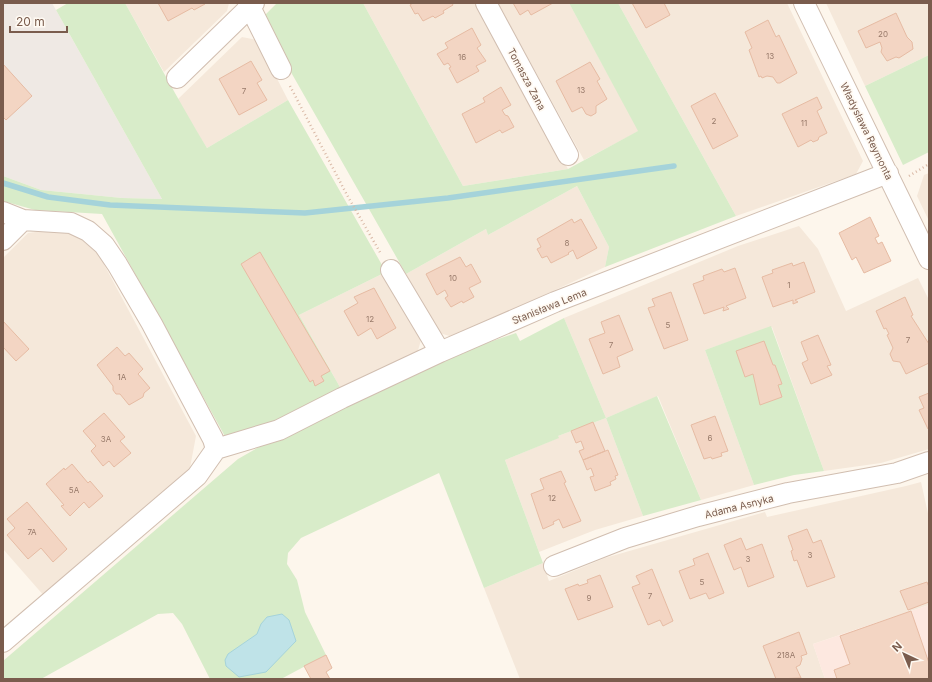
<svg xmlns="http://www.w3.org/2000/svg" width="932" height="682" font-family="Inter,sans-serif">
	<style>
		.residential { fill: #f5e8da }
		.commercial { fill: #fde8e0 }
		.industrial { fill: #efe9e4 }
		.green { fill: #d8ecc9 }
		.water { fill: #bfe3e8; stroke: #a5d3da }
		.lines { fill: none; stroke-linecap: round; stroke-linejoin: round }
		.stream { stroke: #a5d3da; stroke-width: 5.5 }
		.building { fill: #f3d5c3; stroke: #e6bba3 }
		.minor-casing { stroke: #d1beb0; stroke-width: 22 }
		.path { stroke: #d9b8a5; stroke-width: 2.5; stroke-dasharray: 1 3; stroke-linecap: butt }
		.minor { stroke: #fff; stroke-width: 20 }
		.labels { text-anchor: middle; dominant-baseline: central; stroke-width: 3.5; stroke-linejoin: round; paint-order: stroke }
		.number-label { font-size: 8px; fill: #987a6a }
		.street-label { font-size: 10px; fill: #7a5c4d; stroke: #fffaf3 }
	</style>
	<rect width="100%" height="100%" fill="#fdf6ec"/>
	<path class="residential" d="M125 3H229L227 11 164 72Z
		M363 3H478L568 169 463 186Z
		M498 3H569L639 131 584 160Z
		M618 3H787L863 161 856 174 736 216Z
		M826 3H929V55L865 86Z
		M242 37 257 40 288 100 207 148 177 100Z
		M929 173V221L917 196 924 175Z
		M577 186 609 247 605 267 453 337 436 332 406 274 486 229 488 235Z
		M799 226 818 249 846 311 918 278 929 300V449L881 463 824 471 772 327 705 350 754 485 701 500 658 396 606 418 643 516 595 530 539 552 505 460 558 438V436L606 418 564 318 738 246Z
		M51 230 76 235 99 255 196 436 189 473 45 597 3 549V258L28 233Z
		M386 272 421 340 417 354 341 389 299 315Z
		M921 482 929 518V605L813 644 825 679H520L484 588 543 563 549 581 605 558 765 512 767 517 906 486Z"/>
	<path class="commercial" d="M929 605V679H825L813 644Z"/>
	<path class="industrial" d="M3 3H52L162 199 122 198 41 190 3 176Z"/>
	<path class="green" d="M68 3H125C152 51 178 100 207 148L288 100 386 272 299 315 341 389 270 425 227 440 102 214 35 210 3 201V176L41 190 122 198 162 199 56 10Z
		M277 3H363L463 186 568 169 638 131 569 3H618L736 216 605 267 609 247 577 186 488 235 486 229 406 274 288 67 263 17Z
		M929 55V152L903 165 865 86Z
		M564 318 606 418 657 396 701 500 643 516 606 418 558 436 559 438 505 460 543 563 484 588 439 473 301 538 288 553 287 564 297 580 305 612 326 655 281 679H210L182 624 173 613 158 614 41 679H3V661L238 459 287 431 478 346 516 333 520 341Z
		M771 326 824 471 794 475 754 485 705 350Z"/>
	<path class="water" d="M282 614 289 620 296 641 266 672 239 677 226 666 225 660 228 654 257 634 261 624 267 617Z"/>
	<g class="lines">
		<path class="stream" d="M3 183 48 197 110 205 305 213 448 198 674 166"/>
	</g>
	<path class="building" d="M158 3H204L205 4 194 10 192 8 168 21Z
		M413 3H452L453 5 443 11 444 13 435 18 433 16 423 21 418 13 415 14 410 5Z
		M513 3H553L531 15 528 10 520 15Z
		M632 3H664L670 15 646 28Z
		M896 13 907 37 912 42 913 49 899 58 896 57 887 61 881 52 882 48 880 42 866 48 858 31Z
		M768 20 776 37 779 35 797 73 780 83H777L773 77 767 76 762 78 761 76 759 77 749 50 752 48 745 32Z
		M472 28 481 45 477 48 486 61 476 66 479 71 457 83 449 68 451 67 448 63 444 65 437 54 448 48 445 43Z
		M251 61 262 80 257 83 267 100 239 115 219 79Z
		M590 62 600 79 597 81 607 99 596 106V113L591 116 586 114 582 107 572 112 556 81Z
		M3 64 32 96 6 120 3 117Z
		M501 87 511 105 502 110 505 115 508 116 514 127 502 133 500 130 476 143 462 114 485 102 483 98Z
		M715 93 738 136 713 149 691 106Z
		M817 97 822 108 817 111 827 133 819 137 818 140 813 142 811 140 798 147 782 114Z
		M870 217 879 236 875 238 878 244 882 242 891 261 864 273 856 257 852 260 839 233Z
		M572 219 574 223 581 219 597 248 577 259 573 250 568 253 569 254 551 263 547 256 542 258 537 249 541 247 537 239Z
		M260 252 330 371 321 376 324 381 315 386 313 380 310 382 241 264Z
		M460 257 466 267 471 264 481 282 469 288 474 297 463 303 462 301 451 307 445 298 448 296 445 290 437 295 426 274Z
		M804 262 815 292 795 300 798 302 793 304V300L773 307 762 277 773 273 772 270 792 263 793 266Z
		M735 268 746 298 726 306 729 309 723 311 724 307 704 314 693 284 704 280 703 276 722 269 724 272Z
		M374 288 396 328 377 339 371 328 358 336 344 311 358 303 354 297Z
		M671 292 688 340 664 349 648 308 655 306 652 299Z
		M905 297 913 315 911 316 929 344V363L906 374 900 362 893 361 890 354 893 348 887 335 889 334 886 328 884 329 876 311Z
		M619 315 633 350 617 357 620 367 603 374 589 339 605 333 601 322Z
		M3 321 29 349 16 361 3 347Z
		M818 335 831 365 827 366 832 375 811 384 802 363 808 360 801 342Z
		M764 341 773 365H775L782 384 778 385 782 397 760 405 753 374 745 377 736 351Z
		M117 347 125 356 129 353 143 369 138 374 150 388 144 393 143 397 129 405 120 394H116L113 390V386L97 365Z
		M929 393V428L928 429 919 410 924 408 919 397Z
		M104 413 125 437 120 441 131 453 114 467 109 461 103 466 91 451 96 446 83 431Z
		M715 416 728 451 721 453 722 456 712 459 711 457 704 459 691 425Z
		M593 422 605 451 583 460 579 451 584 449 581 441 576 443 571 431Z
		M608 450 618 475 615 476 616 479 610 482 611 485 595 491 590 477 594 476 591 468 587 470 583 460Z
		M72 464 88 483 90 481 103 496 89 508 84 502 70 516 61 506 64 505 46 484 64 468 65 470Z
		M561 471 566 482 564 483 581 521 563 528 559 519 553 522 554 524 543 529 531 494 544 489 540 479Z
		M27 502 67 549 53 562 41 548 28 559 7 535 15 528 7 519Z
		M807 529 813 543 821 540 835 577 807 587 797 560 794 561 791 551 793 550 788 536Z
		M741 538 746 550 762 544 774 577 748 587 741 567 734 570 724 545Z
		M708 553 724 593 709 599 706 593 690 599 679 571 695 565 693 559Z
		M652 569 673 621 663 626 660 620 648 625 632 587 640 584 636 576Z
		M600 575 613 607 578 620 565 589 578 584 579 586 588 583 587 580Z
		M927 582 929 587V602L908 610 900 591Z
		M911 611 929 663V679H837L834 670 850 664 840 636Z
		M799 632 807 654 801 656 802 659 800 665 796 667 801 678 776 679 763 646Z
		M326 655 332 668 326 672 330 679H311L304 666Z"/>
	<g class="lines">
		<defs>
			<path id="minor" d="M248 3 281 69
				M486 3 568 155
				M804 3 929 259
				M177 78 254 3
				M3 212 23 220 71 223 88 231 104 245 117 264 152 324 213 439 216 449 197 476 3 642
				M3 240 23 220
				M391 270 440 352
				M216 449 279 430 342 398 440 352 555 302 888 173
				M554 566 625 538 698 516 788 493 897 473 929 462"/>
		</defs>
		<use href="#minor" class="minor-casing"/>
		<path class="path" d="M290 86 347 195 381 254
			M909 176 929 164"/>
		<use href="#minor" class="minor"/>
	</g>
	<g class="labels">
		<g class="number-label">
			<text x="883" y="34">20</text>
			<text x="770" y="56">13</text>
			<text x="462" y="57">16</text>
			<text x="581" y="90">13</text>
			<text x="244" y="91">7</text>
			<text x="714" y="121">2</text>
			<text x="804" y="123">11</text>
			<text x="567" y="243">8</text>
			<text x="453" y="278">10</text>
			<text x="789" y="285">1</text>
			<text x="370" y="319">12</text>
			<text x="668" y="325">5</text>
			<text x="908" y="340">7</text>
			<text x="611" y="345">7</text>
			<text x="122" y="377">1A</text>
			<text x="710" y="438">6</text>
			<text x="106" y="439">3A</text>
			<text x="74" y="490">5A</text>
			<text x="552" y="498">12</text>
			<text x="32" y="532">7A</text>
			<text x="810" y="555">3</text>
			<text x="748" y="559">3</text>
			<text x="702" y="582">5</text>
			<text x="650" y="596">7</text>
			<text x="589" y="598">9</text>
			<text x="786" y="655">218A</text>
		</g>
		<g class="street-label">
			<text transform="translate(527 79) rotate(62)">Tomasza Zana</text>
			<text transform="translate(867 131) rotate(64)">Władysława Reymonta</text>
			<text transform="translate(549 306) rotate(-22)">Stanisława Lema</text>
			<text transform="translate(739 506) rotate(-14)">Adama Asnyka</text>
		</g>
	</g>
	<rect width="932" height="682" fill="none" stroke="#7a5c4d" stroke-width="8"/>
	<g transform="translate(904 654) rotate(316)" stroke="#fffaf3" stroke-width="3" paint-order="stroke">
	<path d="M0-3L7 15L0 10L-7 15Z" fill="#7a5c4d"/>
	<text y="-6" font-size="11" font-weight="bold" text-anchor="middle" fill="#7a5c4d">N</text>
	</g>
	<path d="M10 26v6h57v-6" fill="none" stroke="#7a5c4d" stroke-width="2"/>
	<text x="16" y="26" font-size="12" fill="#7a5c4d" stroke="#fffaf3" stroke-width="3" paint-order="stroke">20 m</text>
</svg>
